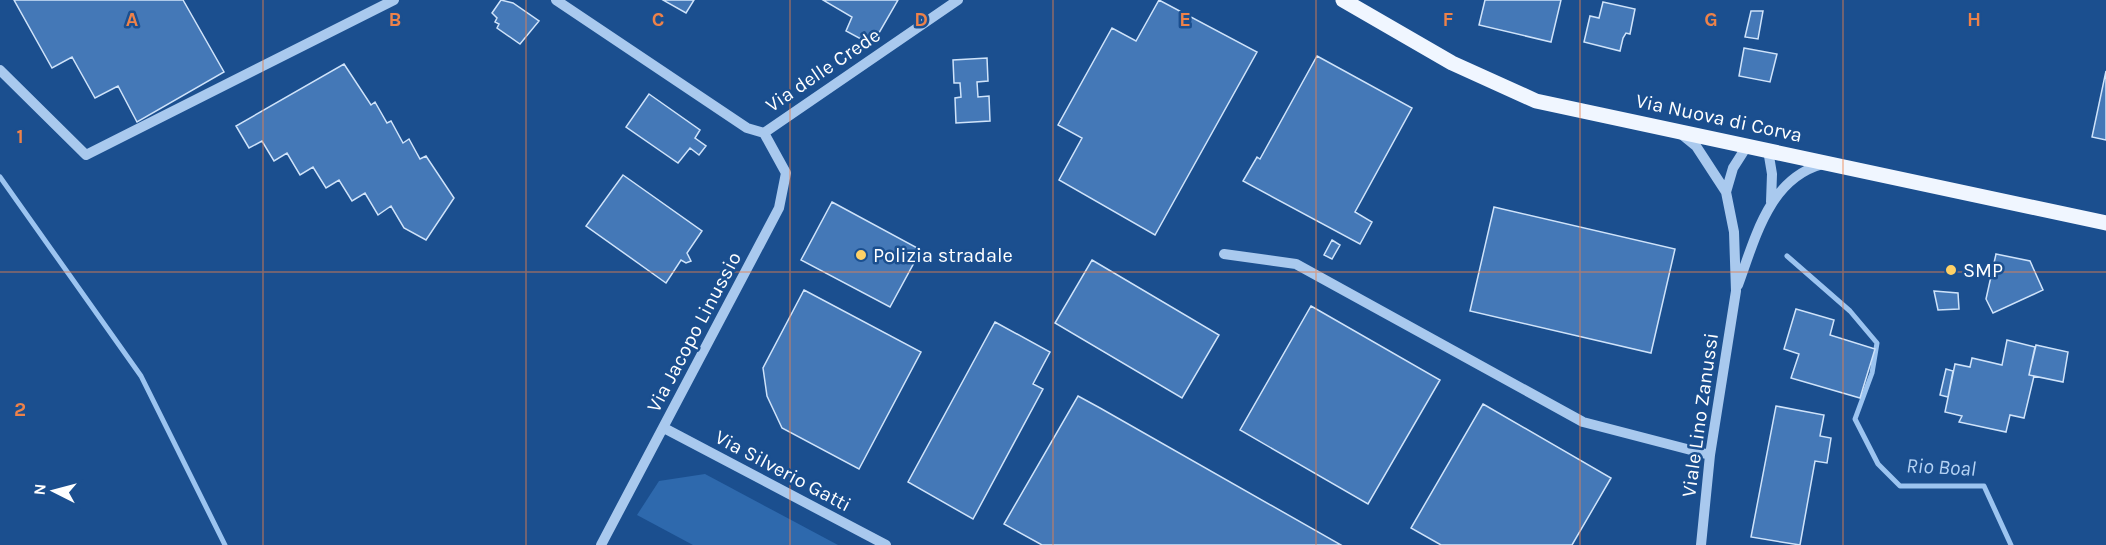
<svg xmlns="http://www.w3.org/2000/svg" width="2106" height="545" font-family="Karla,sans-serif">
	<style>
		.green { fill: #2e69ad }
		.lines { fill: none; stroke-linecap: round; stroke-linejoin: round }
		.stream { stroke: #9cc4f0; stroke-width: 5 }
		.building { fill: #4478b7; stroke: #cfe3fa; stroke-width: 1.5 }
		.minor { stroke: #a9c9ee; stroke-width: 10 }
		.major { stroke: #f0f6ff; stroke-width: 15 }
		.grid { fill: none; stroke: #ee8249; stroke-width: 1.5; stroke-opacity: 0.55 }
		.poi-dot { fill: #ffd166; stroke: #1b4f8f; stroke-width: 2 }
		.labels { text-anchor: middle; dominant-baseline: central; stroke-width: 5; stroke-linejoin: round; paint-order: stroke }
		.street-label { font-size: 20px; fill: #fff; stroke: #1b4f8f }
		.poi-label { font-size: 20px; fill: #fff; stroke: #1b4f8f; text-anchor: start }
		.water-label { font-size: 21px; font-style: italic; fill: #b5d3f5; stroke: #1b4f8f }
		.grid-label { font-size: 20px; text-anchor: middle; font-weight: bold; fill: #ee8249; stroke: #1b4f8f; stroke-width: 5; stroke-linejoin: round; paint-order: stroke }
	</style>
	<rect width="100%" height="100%" fill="#1b4f8f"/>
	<path class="green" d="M705 474 838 545H693L637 515 659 481Z"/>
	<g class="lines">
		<path class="stream" d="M0 177 141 376 225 545
			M1787 256 1850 311 1877 343 1872 373 1855 419 1878 464 1900 486H1984L2011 545"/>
	</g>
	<path class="building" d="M14 0H183L224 72 137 122 118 86 95 98 72 57 52 68Z
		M501 0 513 3 539 21 520 44 497 28 499 24 495 22 497 18 492 13Z
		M663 0H694L686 13Z
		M823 0H898L872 45 846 31 852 17Z
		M1159 0 1257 52 1155 235 1059 180 1082 138 1058 125 1112 28 1136 41Z
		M1485 0H1561L1551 42 1479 25Z
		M1603 2 1635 9 1630 34 1626 33 1623 38 1620 51 1584 42 1590 16 1599 18Z
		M1751 11H1763L1758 39 1745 37Z
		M1744 48 1777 54 1770 82 1739 76Z
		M1317 56 1412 108 1355 212 1372 222 1360 244 1243 181 1257 157 1260 159Z
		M987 58 988 81 977 82 978 97 989 96 990 121 956 123 955 98 961 97 960 83H954L953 60Z
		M344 64 371 105 375 102 387 123 391 121 403 143 409 139 420 159 426 156 454 198 426 240 404 228 391 206 378 215 365 193 352 201 339 180 326 188 313 167 300 175 287 153 274 161 262 141 249 148 236 126Z
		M2106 71V140L2092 137Z
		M649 94 700 130 695 138 706 146 699 155 690 148 678 163 626 127Z
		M623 175 702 231 687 253 691 261 686 263 681 260 666 283 586 226Z
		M832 202 921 250 890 307 801 260Z
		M1494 207 1675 249 1651 353 1470 311Z
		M1332 240 1340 245 1332 259 1324 255Z
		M1996 254 2030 261 2043 290 1993 313 1986 299Z
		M1092 260 1219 335 1182 398 1055 323Z
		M804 290 921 352 859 469 782 428 767 396 763 368Z
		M1934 291 1958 293 1959 309 1938 310Z
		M1311 306 1440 380 1368 504 1240 430Z
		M1796 309 1834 320 1830 335 1875 349 1860 398 1791 378 1799 354 1784 349Z
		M995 322 1050 352 1033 384 1043 389 973 519 908 482Z
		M2007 340 2035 347 2029 375 2034 376 2024 418 2010 415 2006 432 1959 422 1962 416 1945 412 1955 364 1970 367 1972 358 2002 365Z
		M2036 345 2068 352 2063 382 2029 375Z
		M1946 369 1953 371 1948 397 1940 395Z
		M1078 396 1100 408 1341 545H1042L1004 524Z
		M1483 404 1611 478 1572 545H1441L1411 528Z
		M1776 406 1824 415 1820 436 1831 438 1827 463 1815 461 1800 545 1751 537Z"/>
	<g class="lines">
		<path class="minor" d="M556 0 747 128 764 133
			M0 70 86 155 394 0
			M764 133 958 0
			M1680 133 1696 146 1726 192 1734 232 1736 291 1710 455 1701 545
			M1768 150 1772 174 1771 202
			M1726 192 1733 168 1747 146
			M1224 254 1296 264 1583 422 1710 455
			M1738 285C1755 239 1769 178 1823 164
			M664 428 886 545
			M601 545 779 208 786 173 764 133"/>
		<path class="major" d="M1343 0 1452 63 1536 101 2106 223"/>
	</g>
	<path class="grid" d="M263 0V545M526 0V545M790 0V545M1053 0V545M1316 0V545M1580 0V545M1843 0V545M0 272H2106"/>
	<g class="poi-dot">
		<circle cx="861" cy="255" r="6"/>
		<circle cx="1951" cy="270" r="6"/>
	</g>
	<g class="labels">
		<g class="street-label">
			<text transform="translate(823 70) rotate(-34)">Via delle Crede</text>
			<text transform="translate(1719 118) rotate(12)">Via Nuova di Corva</text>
			<text transform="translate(694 332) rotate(-62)">Via Jacopo Linussio</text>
			<text transform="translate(1700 415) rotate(-82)">Viale Lino Zanussi</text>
			<text transform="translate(783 471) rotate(28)">Via Silverio Gatti</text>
		</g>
		<g class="poi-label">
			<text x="873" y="255">Polizia stradale</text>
			<text x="1963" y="270">SMP</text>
		</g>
		<g class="water-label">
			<text transform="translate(1941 467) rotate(3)">Rio Boal</text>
		</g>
	</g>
	<g class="grid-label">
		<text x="132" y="26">A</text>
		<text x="395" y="26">B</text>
		<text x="658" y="26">C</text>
		<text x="921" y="26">D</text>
		<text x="1185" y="26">E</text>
		<text x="1448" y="26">F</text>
		<text x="1711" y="26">G</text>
		<text x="1974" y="26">H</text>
		<text x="20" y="143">1</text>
		<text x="20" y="416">2</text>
	</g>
	<g transform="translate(54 491) rotate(276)" stroke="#1b4f8f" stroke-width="4.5" paint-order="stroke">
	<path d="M0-4.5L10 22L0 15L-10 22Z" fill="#ffffff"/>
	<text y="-9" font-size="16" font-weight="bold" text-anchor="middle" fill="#ffffff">N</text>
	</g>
</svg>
